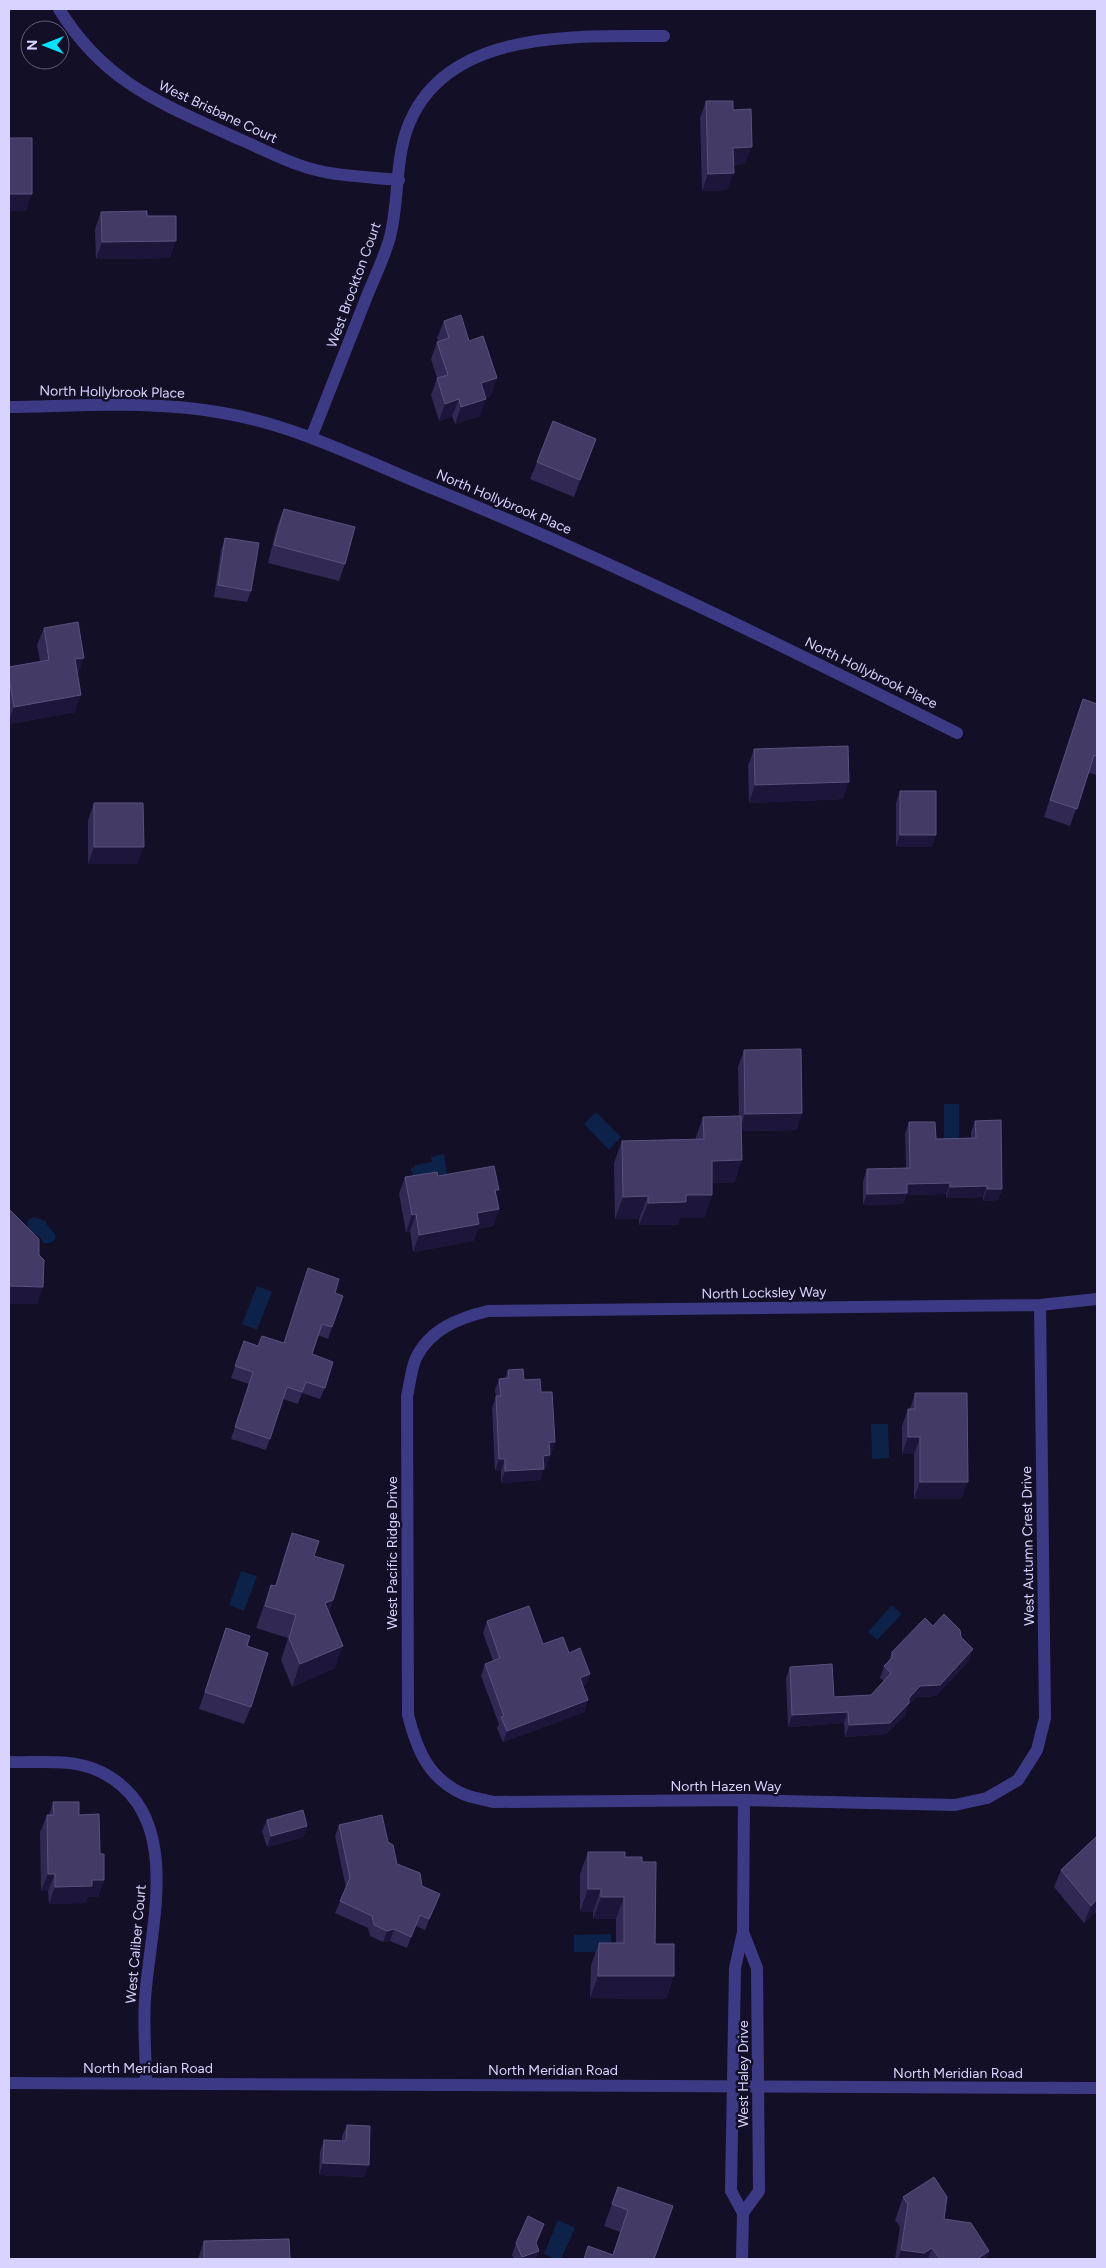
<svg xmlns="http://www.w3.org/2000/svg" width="1106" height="2268" font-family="Figtree,sans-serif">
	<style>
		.water { fill: #0c2248 }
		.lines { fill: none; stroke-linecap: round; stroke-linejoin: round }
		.minor { stroke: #3d3a85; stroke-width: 12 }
		.tertiary { stroke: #3d3a85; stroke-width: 12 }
		.wall { fill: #312854 }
		.shaded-wall { fill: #1d163a }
		.building { fill: #433a66; stroke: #5a527e }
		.labels { text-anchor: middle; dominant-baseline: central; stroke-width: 5; stroke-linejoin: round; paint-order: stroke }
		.street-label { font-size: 14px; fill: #d9d4ff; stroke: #130f26 }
	</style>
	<rect width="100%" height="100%" fill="#130f26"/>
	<path class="water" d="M944 1104H959V1140H944Z
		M596 1112 621 1137 609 1150 584 1124Z
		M444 1154 447 1174 439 1175V1174L414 1181 411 1168 415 1167V1165L432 1162 431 1157Z
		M34 1217 46 1221C47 1228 54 1230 56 1237 53 1243 50 1244 43 1243L40 1237 29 1231 27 1223 29 1219Z
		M257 1286 272 1292 257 1330 242 1324Z
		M871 1424H888L889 1458 872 1459Z
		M241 1571 257 1576 244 1611 229 1605Z
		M892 1605 902 1614 877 1640 868 1632Z
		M611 1934V1952H574V1935Z
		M558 2220 575 2228 561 2259H555L544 2254Z"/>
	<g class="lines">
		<path class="minor" d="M59 9C105 84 163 104 239 139 265 150 292 165 320 171 345 177 373 177 399 180
			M9 407C80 406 153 400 223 413 295 425 363 460 429 487 610 560 783 646 957 733
			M311 438C329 393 347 347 365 301 373 280 384 259 390 237 399 202 395 163 407 129 444 27 577 37 664 36
			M1040 1305 1045 1718 1037 1750 1018 1780 987 1798 955 1805 744 1800 493 1802C483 1799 472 1798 463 1794 428 1778 417 1750 408 1715L407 1396C410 1384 411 1369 416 1358 430 1329 459 1318 488 1311L1040 1305 1097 1299
			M9 1762C38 1763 72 1758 99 1771 186 1812 150 1925 145 1999 143 2027 146 2056 146 2083
			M743 1932 744 1800
			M742 2259 743 2213 731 2191 735 1968 743 1932 757 1968 759 2191 743 2213"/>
		<path class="tertiary" d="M9 2083 1097 2088"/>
	</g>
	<path class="wall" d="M706 101 733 110 745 164 733 165 727 190 702 191 700 118Z
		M101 212 147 216 170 258 96 259 95 229Z
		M444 321 469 341 491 396 485 397 480 416 455 424 452 416 439 421 431 395 437 378 431 359 437 342 438 341 437 338Z
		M596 439 574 497 530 479 537 462Z
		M284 509 345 564 339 581 268 563 277 526Z
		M225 538 251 591 247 602 214 597 221 550Z
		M44 628 75 712 9 724V667L40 661 37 645Z
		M1083 699 1097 704V775L1089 773 1070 826 1044 817Z
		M754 749 843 799 749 803 748 766Z
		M900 791 932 847H896V803Z
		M94 803 137 864H88V820Z
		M744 1050 802 1113 796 1130 742 1131V1160L734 1183H712V1195L704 1218H680L678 1225H639V1219H615L614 1163 622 1141 695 1140 703 1117 739 1116 738 1067Z
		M975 1121 1002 1189 998 1200 983 1201V1197L946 1198V1194L906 1195 903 1204 863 1205V1181L867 1169 906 1168 905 1134 909 1122 936 1139 971 1138V1132Z
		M438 1176 497 1196 499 1209 493 1226 478 1229 473 1241 413 1252 410 1231 406 1232 399 1194 405 1177Z
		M335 1293 332 1327 328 1339 318 1335 312 1354 325 1388 320 1399 302 1393 298 1404 283 1399 266 1450 231 1439 249 1384 231 1378 244 1341 258 1346 283 1343Z
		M508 1370 524 1380 541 1392 555 1442 551 1453H550V1455L546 1467H544L540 1480 501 1483V1471H495L492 1408 496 1397 495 1390 499 1379 505 1378Z
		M915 1393 961 1499H914V1454H902V1426L908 1409H910Z
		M292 1533 314 1556 333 1600 329 1612 335 1668 292 1687 281 1660 288 1638 256 1628 271 1585 275 1586 284 1556Z
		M487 1621 543 1644 569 1653 590 1674 586 1685 583 1686 588 1700 584 1712 503 1742 497 1728 499 1724 481 1676 485 1664 493 1661 483 1633Z
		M933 1626 961 1637 969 1661 936 1696 916 1697 908 1705 905 1715 886 1734 845 1737 844 1723 788 1727 786 1678 790 1667 834 1697 871 1695 884 1681 880 1678 884 1666 888 1662 892 1652Z
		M226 1628 247 1646 251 1707 244 1724 199 1709Z
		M53 1802 79 1815 100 1854 104 1880 98 1897H88L86 1903 49 1904 48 1891H41L40 1832 47 1815H49Z
		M267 1820 307 1826 303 1837 267 1847 262 1831Z
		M339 1825 388 1842 397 1864 422 1886 440 1894 436 1905 425 1930 416 1926 407 1948 390 1941 383 1942 370 1936 368 1928 335 1913 346 1888 335 1836Z
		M1097 1836V1915L1095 1912 1084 1923 1054 1887 1061 1870Z
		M588 1852 625 1857 642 1862 655 1944 674 1976 666 1999 590 1998 591 1965 599 1943H616V1919H593V1912H580V1874Z
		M347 2125 364 2177 319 2175 320 2152 324 2140 342 2141V2136Z
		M618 2187 654 2259H583L613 2255 620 2232 604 2226Z
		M903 2197 944 2219 989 2251 986 2259H895L900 2227 895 2220Z
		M544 2224 536 2244V2259H514L512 2255 516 2243Z
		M204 2241 290 2259H198Z"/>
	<path class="shaded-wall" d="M752 147 745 164 727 165 733 148Z
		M734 173 727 190 702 191 708 174Z
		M9 194H32L26 211H9Z
		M176 241 170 258 96 259 102 242Z
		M497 378 491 396 475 400 481 383Z
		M459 399 452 416 439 421 445 404Z
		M486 399 480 416 455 424 461 407Z
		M596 439 590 456 574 497 580 480Z
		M84 658 78 675 75 659Z
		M81 695 75 712 9 724V721L14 707Z
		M849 782 843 799 749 803 755 785Z
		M900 835H936L932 847H896Z
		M94 847H144L137 864H88Z
		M802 1113 796 1130 739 1131 745 1114Z
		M742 1160 734 1183H704L712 1161Z
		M950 1183 946 1194 906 1195 903 1204 863 1205 867 1194 907 1184Z
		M987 1186 983 1197 946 1198 950 1187Z
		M987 1189H1002L998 1200 983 1201Z
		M686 1195H712L704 1218H680L678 1225H639L648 1203Z
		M648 1196 639 1219H615L623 1197Z
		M499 1209 493 1226 478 1229 473 1241 413 1252 419 1235 477 1213Z
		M416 1214 410 1231 406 1232 412 1215Z
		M9 1286 43 1287 37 1304H9Z
		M908 1437H920L914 1454H902Z
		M549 1442H555L551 1453H545Z
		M550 1455 546 1467H539L543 1456Z
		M499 1459H505L501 1471H495Z
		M544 1469 540 1480 501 1483 505 1471Z
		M920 1482H968L961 1499H914Z
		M333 1600 325 1622V1603Z
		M343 1646 335 1668 292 1687 300 1664Z
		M973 1649 969 1661 936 1696 916 1697 908 1705 905 1715 886 1734 845 1737 849 1725 909 1698 920 1686Z
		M590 1674 586 1685 576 1689 580 1678Z
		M588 1700 584 1712 503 1742 507 1731Z
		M848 1712 844 1723 788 1727 792 1715Z
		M307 1826 303 1837 267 1847 271 1836Z
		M48 1874H55L48 1891H41Z
		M92 1880H104L98 1897H88L86 1903 49 1904 55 1887Z
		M588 1889H601L593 1912H580Z
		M440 1894 436 1905 425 1930 429 1919Z
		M601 1897H624L616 1919H593Z
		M1097 1899V1905L1095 1912 1084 1923 1091 1906Z
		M420 1915 416 1926 407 1948 411 1937Z
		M394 1929 390 1941 383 1942 387 1931Z
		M598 1976H674L666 1999 590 1998Z
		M323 2163 369 2165 364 2177 319 2175Z
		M544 2224 532 2253 539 2251 536 2259H521L522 2257 536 2243Z
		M932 2248 928 2259H898L901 2250Z
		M989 2251 986 2259H977Z"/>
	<path class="building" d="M706 101H733V110L751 109 752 147 733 148 734 173 708 174Z
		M9 138H32V194H9Z
		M147 211V216H176V241L102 242 101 212Z
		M461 315 469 341 483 336 497 378 481 383 486 399 461 407 459 399 445 404 437 378 448 375 437 342 449 338 444 321Z
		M553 421 596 439 580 480 537 462Z
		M284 509 355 527 345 564 274 545Z
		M225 538 259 543 251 591 218 585Z
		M78 622 84 658 75 659 81 695 14 707 9 677V667L49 660 44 628Z
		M1083 699 1097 704V756L1094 755 1077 809 1050 800Z
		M848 746 849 782 755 785 754 749Z
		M900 791H936V835H900Z
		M94 803H143L144 847H94Z
		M801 1049 802 1113 745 1114 744 1050Z
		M741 1116 742 1160 712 1161V1195H686V1202L648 1203V1196L623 1197 622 1141 704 1139 703 1117Z
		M1001 1120 1002 1189H987V1186L950 1187V1183L907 1184V1193L867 1194V1169L910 1168 909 1122H935L936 1139 976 1138 975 1121Z
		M494 1166 499 1190H495L499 1209 477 1213 479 1224 419 1235 416 1214 412 1215 405 1177 437 1172 438 1176Z
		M9 1209 39 1239V1255L44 1260 43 1287 9 1286Z
		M308 1268 339 1279 335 1293 343 1296 332 1327 322 1324 312 1354 333 1362 325 1388 306 1382 302 1392 287 1387 270 1439 235 1427 253 1372 235 1366 244 1341 258 1346 262 1336 284 1343Z
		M523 1369 524 1380 540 1379 541 1392H552L555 1442H549L550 1455 543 1456 544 1469 505 1471V1459H499L496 1396H501L499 1379 509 1378 508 1370Z
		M915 1393H967L968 1482H920V1437H908V1409H915Z
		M292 1533 319 1541 314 1556 344 1565 333 1600 325 1603 343 1646 300 1664 289 1638 296 1615 265 1606 271 1585 276 1586Z
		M529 1606 543 1644 563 1637 569 1653 580 1648 590 1674 580 1678 588 1700 507 1731 501 1717 504 1716 485 1664 500 1658 487 1621Z
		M944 1614 960 1630 961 1637 973 1649 940 1685 920 1686 909 1698V1703L890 1723 849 1725 848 1712 792 1715 790 1667 832 1664 834 1697 871 1695 891 1673 884 1666 892 1658V1652L925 1618 933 1626Z
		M226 1628 250 1636 247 1646 268 1653 251 1707 205 1692Z
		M53 1802H79V1815L99 1814 100 1854H104V1880H92V1886L55 1887V1874H48L47 1815H54Z
		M303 1810 307 1826 271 1836 267 1820Z
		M382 1815 388 1842 393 1845 397 1864 420 1873 422 1886 440 1894 429 1919 420 1915 411 1937 394 1929 387 1931 374 1925 372 1916 340 1901 350 1878 339 1825Z
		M1097 1836V1899L1091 1906 1061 1870Z
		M588 1852H625V1857H642V1862H656L655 1944H674V1976H598L599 1943H624V1897H601V1889H588Z
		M347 2125 370 2126 369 2165 323 2163 324 2140 346 2141Z
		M934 2177 947 2197 944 2219 971 2223 989 2251 977 2259H940L932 2248 924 2253 901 2250 908 2204 903 2197Z
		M618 2187 673 2206 654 2259H584L588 2246 613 2255 628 2210 612 2204Z
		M528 2216 544 2224 536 2243 539 2251 522 2257 516 2243Z
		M289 2239 290 2259H204V2241Z"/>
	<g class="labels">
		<g class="street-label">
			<text transform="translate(218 112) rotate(25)">West Brisbane Court</text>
			<text transform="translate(354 285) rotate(-70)">West Brockton Court</text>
			<text transform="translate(112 392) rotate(1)">North Hollybrook Place</text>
			<text transform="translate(504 502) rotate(23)">North Hollybrook Place</text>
			<text transform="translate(871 673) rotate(26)">North Hollybrook Place</text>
			<text transform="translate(764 1293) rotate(-1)">North Locksley Way</text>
			<text transform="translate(1028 1546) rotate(-91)">West Autumn Crest Drive</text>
			<text transform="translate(392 1553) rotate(-90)">West Pacific Ridge Drive</text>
			<text x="726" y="1786">North Hazen Way</text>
			<text transform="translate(136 1944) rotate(-85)">West Caliber Court</text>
			<text x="148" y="2068">North Meridian Road</text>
			<text x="553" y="2070">North Meridian Road</text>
			<text x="958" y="2073">North Meridian Road</text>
			<text transform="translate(743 2074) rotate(-90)">West Haley Drive</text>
		</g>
	</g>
	<rect width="1106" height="2268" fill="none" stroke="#d9d4ff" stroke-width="20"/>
	<g transform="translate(45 45) rotate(270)"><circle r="24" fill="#130f26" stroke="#625e7d"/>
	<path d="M0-4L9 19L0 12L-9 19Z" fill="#00e5ff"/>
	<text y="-8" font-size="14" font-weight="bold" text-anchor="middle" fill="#d9d4ff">N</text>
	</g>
</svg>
